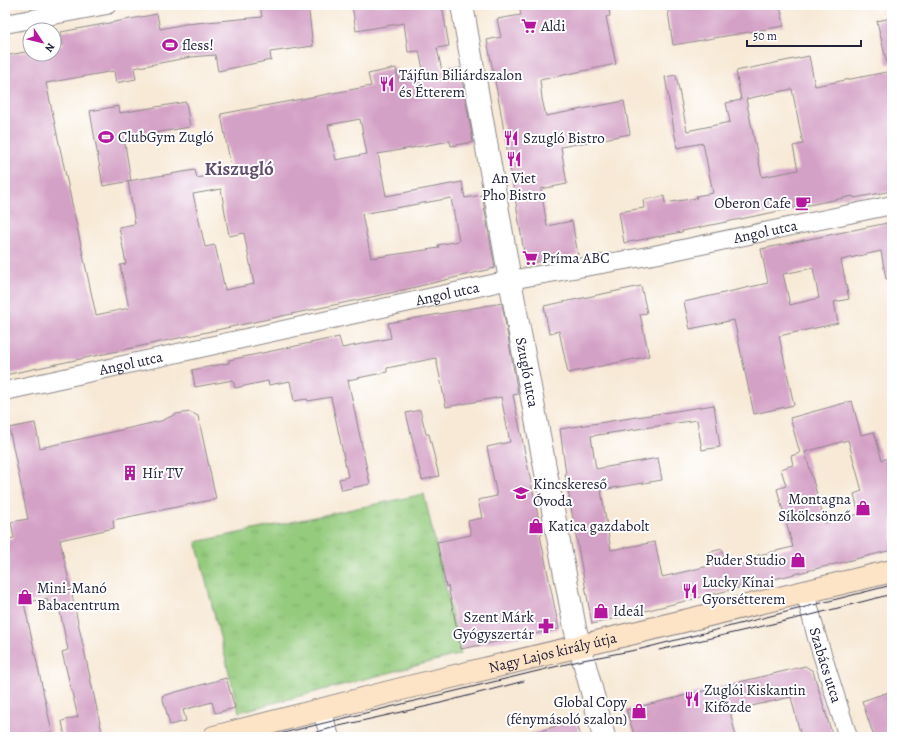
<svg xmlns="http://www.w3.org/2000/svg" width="897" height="742" font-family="Alegreya,serif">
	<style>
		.grass { fill: url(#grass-tufts); stroke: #5b765c }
		.building { fill: #d4a1c6; fill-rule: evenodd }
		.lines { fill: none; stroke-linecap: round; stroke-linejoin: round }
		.minor-casing { stroke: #8c8688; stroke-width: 20 }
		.tertiary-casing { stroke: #8c8688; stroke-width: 24 }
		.secondary-casing { stroke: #8c8688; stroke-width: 24 }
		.minor { stroke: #fff; stroke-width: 18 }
		.tertiary { stroke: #fff; stroke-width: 22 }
		.secondary { stroke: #fee4c6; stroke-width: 22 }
		.tram { stroke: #22223b; stroke-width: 1 }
		.labels { text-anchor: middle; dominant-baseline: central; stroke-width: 4; stroke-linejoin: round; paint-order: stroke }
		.poi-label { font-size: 15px; fill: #22223b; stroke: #fff; text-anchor: start }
		.street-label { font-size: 15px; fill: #22223b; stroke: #fff }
		.district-label { font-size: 19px; font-weight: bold; fill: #604e6c; stroke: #fff }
	</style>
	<defs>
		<pattern id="grass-tufts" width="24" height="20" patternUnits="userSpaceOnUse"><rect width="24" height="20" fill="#94cb7d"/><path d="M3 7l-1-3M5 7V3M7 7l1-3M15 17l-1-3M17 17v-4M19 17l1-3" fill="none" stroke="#7fae6d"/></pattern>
	</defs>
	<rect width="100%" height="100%" fill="#fff"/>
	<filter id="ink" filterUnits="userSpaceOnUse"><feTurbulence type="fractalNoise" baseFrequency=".025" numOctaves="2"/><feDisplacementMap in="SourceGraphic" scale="8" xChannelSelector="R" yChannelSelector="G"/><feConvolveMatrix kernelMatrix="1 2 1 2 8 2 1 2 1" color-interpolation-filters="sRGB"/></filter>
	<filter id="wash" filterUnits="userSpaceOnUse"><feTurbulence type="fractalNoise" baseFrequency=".012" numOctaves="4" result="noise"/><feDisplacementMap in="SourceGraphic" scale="16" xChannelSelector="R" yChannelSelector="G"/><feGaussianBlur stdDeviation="0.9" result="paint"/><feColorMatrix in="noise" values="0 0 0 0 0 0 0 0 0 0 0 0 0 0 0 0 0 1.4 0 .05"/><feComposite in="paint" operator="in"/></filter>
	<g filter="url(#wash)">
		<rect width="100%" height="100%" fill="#f7e9d6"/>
		<path class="grass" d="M424 494 461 654 239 712 196 542Z"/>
		<g id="blocks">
			<path class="building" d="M260 5H308L313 46 270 52 271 60 218 71 215 55 191 57 134 68 136 79 116 83 114 71 46 83 96 315 129 308 120 265 126 264 119 227 135 224 128 181 195 170 197 178 232 172 221 114 371 86 368 74 396 68 398 79 424 74 419 51 408 52 404 23 356 31 352 5H442L449 46 437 48 442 71 460 68 473 142 451 146 450 141 378 154 386 196 462 182 465 198 482 195 495 268 395 292 5 375V56L30 51V54H54V47L63 45 61 32 157 14 160 29 185 24 262 17ZM360 119 367 154 336 160 328 125ZM221 189 229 236 244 233 254 284 225 290 215 245 205 247 193 194ZM451 198 459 241 438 245 439 248 371 258 362 214Z
				M519 5H608L610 16 606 17 616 64 540 80 542 99 546 116 624 101 630 134 561 147 567 184 541 189 547 226 572 221 578 255 526 264 500 107 487 40 501 37 497 19 521 15Z
				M667 5H780L784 26 673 45Z
				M892 18V63L887 64 877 21Z
				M809 56 815 86 892 71V191L854 198 853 196 682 231V232L624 243 619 212 644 208 643 200 664 196 665 203 697 198 696 196 713 193 703 143 677 148 665 77 676 75 687 131 730 122 726 103 741 100 736 71ZM792 89 803 144 793 146 798 170 762 177 746 99Z
				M186 102 190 127 124 138 131 181 103 186 90 111 119 106 120 113Z
				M892 222V278L886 279 881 251 841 260 849 299 834 302 838 323 779 336 794 405 754 414 734 320 690 329 684 302 768 283 761 249ZM813 268 819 298 790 305 783 274Z
				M641 286 647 313 640 314 649 356 568 373 559 331 549 333 544 306Z
				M502 303 518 394 513 395 542 535H540L559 629 461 649 448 586 446 587 437 542 471 535 468 521 482 518 478 500 497 496 487 447 510 442 501 397 446 407 436 358 387 368V372L348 380 370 484 342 490 339 479 348 477 331 397 308 401 307 399 294 401 290 381 269 385 268 381 235 388 233 380 195 387 192 370 229 363V360L339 337 342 348 391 338 388 323Z
				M852 401 861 435 874 432 882 460 892 457V550L592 624 565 474H566L560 429 714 405 720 447 702 450 697 420 591 436 596 469 658 458 662 480 601 490 611 550 655 542 662 577 713 565 710 552 722 549 725 563 793 547 777 489 786 486 781 469 793 465 791 456 800 453 790 418ZM848 440 862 491 854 494 859 514 825 523 805 452Z
				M420 410 426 434H429L439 476 422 480 406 413Z
				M190 412 198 416 216 499 113 520 114 528 60 540 103 737H65L62 721 78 717 62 652 68 650 58 602 48 604 47 598 24 603 52 732 37 735 38 737H5V540L14 538 11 522 28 519 9 428 35 423 40 448 161 421 176 414Z
				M805 666 813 671 833 737H801L791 697 730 711 736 737H635L626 710Z
				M226 678 235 708 215 713 212 702 183 710 186 721 170 725 162 696Z
				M889 692 892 703V737H874L862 701Z
				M576 720 581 737H530V734Z"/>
		</g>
	</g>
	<g filter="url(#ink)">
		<use href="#blocks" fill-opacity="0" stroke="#8c8688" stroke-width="1"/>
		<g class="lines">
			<defs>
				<g id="minor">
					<path d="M5 24 107 5"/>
					<path id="s1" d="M5 391 510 280 654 255 892 205"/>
					<path id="s2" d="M805 592 817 638 848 737"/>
					<path d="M321 709 330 737"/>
				</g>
				<g id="tertiary">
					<path id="s3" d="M462 5 510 280 575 628 604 737"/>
				</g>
				<g id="secondary">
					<path id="s4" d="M214 737 405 688 892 571"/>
				</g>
			</defs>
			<use href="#minor" class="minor-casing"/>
			<use href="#tertiary" class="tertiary-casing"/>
			<use href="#secondary" class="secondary-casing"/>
			<use href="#minor" class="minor"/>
			<use href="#tertiary" class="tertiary"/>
			<use href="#secondary" class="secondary"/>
			<path class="tram" d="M659 650 811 615 892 594
				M267 737 583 660 641 649 892 585
				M299 737 339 726 433 705 524 681"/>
		</g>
	</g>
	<defs>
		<symbol id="supermarket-bare" viewBox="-9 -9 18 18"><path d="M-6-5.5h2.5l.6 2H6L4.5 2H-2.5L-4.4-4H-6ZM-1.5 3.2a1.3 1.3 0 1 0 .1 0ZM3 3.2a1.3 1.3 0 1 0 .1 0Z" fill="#b5179e" stroke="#fff" stroke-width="2.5" paint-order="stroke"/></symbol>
		<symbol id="stadium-bare" viewBox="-9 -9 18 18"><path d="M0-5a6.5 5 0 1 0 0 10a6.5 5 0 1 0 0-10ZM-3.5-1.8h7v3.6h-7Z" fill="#b5179e" stroke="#fff" stroke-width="2.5" paint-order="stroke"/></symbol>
		<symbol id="restaurant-bare" viewBox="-9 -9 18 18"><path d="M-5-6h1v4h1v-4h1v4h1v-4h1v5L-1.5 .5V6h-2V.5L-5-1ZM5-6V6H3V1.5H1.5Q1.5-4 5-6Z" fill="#b5179e" stroke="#fff" stroke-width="2.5" paint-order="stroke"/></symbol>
		<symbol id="cafe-bare" viewBox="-9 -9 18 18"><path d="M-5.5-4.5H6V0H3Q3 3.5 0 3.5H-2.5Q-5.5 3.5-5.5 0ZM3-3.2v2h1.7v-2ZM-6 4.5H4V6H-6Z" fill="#b5179e" stroke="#fff" stroke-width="2.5" paint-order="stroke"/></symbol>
		<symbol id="building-bare" viewBox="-9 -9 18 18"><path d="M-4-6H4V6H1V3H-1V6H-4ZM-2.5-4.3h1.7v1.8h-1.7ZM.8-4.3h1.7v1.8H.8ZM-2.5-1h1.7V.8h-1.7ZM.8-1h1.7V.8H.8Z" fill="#b5179e" stroke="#fff" stroke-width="2.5" paint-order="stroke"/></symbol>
		<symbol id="school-bare" viewBox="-9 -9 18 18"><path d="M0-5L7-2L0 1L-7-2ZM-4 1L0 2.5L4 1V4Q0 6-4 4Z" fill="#b5179e" stroke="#fff" stroke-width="2.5" paint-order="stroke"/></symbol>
		<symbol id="shop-bare" viewBox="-9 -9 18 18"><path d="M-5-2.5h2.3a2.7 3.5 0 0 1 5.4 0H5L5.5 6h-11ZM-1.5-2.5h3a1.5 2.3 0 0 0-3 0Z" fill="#b5179e" stroke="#fff" stroke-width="2.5" paint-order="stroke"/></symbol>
		<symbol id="pharmacy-bare" viewBox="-9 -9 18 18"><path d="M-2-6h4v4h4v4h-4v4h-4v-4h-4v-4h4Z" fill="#b5179e" stroke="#fff" stroke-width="2.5" paint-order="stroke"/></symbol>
	</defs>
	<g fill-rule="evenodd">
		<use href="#supermarket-bare" x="518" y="15" width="22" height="22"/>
		<use href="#stadium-bare" x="159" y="34" width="22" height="22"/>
		<use href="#restaurant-bare" x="376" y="73" width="22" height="22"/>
		<use href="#stadium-bare" x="95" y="126" width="22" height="22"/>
		<use href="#restaurant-bare" x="500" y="127" width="22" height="22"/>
		<use href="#restaurant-bare" x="503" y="148" width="22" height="22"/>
		<use href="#cafe-bare" x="792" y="192" width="22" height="22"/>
		<use href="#supermarket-bare" x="519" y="247" width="22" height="22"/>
		<use href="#building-bare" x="119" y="462" width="22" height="22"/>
		<use href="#school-bare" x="510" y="482" width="22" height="22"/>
		<use href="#shop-bare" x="852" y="497" width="22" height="22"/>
		<use href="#shop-bare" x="525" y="515" width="22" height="22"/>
		<use href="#shop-bare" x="787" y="549" width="22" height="22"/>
		<use href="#restaurant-bare" x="679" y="580" width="22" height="22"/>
		<use href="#shop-bare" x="14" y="586" width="22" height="22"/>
		<use href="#shop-bare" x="590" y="600" width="22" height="22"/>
		<use href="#pharmacy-bare" x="535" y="615" width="22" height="22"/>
		<use href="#restaurant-bare" x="681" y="688" width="22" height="22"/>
		<use href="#shop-bare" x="628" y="700" width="22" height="22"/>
	</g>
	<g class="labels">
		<g class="poi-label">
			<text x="541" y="26">Aldi</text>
			<text x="182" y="45">fless!</text>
			<text x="399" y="75">Tájfun Biliárdszalon<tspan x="399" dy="17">és Étterem</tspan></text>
			<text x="118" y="137">ClubGym Zugló</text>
			<text x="523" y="138">Szugló Bistro</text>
			<text x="514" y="178" text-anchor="middle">An Viet<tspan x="514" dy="17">Pho Bistro</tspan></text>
			<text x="791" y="203" text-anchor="end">Oberon Cafe</text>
			<text x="542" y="258">Príma ABC</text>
			<text x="142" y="473">Hír TV</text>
			<text x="533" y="484">Kincskereső<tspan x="533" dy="17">Óvoda</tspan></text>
			<text x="851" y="499" text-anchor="end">Montagna<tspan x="851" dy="17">Síkölcsönző</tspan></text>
			<text x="548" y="526">Katica gazdabolt</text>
			<text x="786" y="560" text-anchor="end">Puder Studio</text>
			<text x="702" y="582">Lucky Kínai<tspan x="702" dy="17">Gyorsétterem</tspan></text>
			<text x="37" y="588">Mini-Manó<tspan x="37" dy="17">Babacentrum</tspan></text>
			<text x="613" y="611">Ideál</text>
			<text x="534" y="617" text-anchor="end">Szent Márk<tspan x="534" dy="17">Gyógyszertár</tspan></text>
			<text x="704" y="690">Zuglói Kiskantin<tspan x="704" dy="17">Kifőzde</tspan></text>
			<text x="627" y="702" text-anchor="end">Global Copy<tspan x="627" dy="17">(fénymásoló szalon)</tspan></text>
		</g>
		<g class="street-label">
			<text stroke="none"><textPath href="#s1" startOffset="777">Angol utca</textPath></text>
			<text stroke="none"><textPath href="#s1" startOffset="453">Angol utca</textPath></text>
			<text stroke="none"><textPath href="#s1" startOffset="129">Angol utca</textPath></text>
			<text stroke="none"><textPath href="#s3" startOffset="373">Szugló utca</textPath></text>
			<text stroke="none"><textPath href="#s4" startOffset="349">Nagy Lajos király útja</textPath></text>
			<text stroke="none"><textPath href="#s2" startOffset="76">Szabács utca</textPath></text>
		</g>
		<g class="district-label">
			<text x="239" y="169">Kiszugló</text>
		</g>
	</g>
	<rect width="897" height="742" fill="none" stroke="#fff" stroke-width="20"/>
	<g transform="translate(42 42) rotate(125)"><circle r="19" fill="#ffffff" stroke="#a7a7b1"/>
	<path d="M0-3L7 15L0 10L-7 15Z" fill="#b5179e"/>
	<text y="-6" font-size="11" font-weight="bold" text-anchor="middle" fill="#22223b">N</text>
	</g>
	<path d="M747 40v6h114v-6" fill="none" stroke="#22223b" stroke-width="2"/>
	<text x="753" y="40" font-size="12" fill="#22223b" stroke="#ffffff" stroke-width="3" paint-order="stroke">50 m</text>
</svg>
